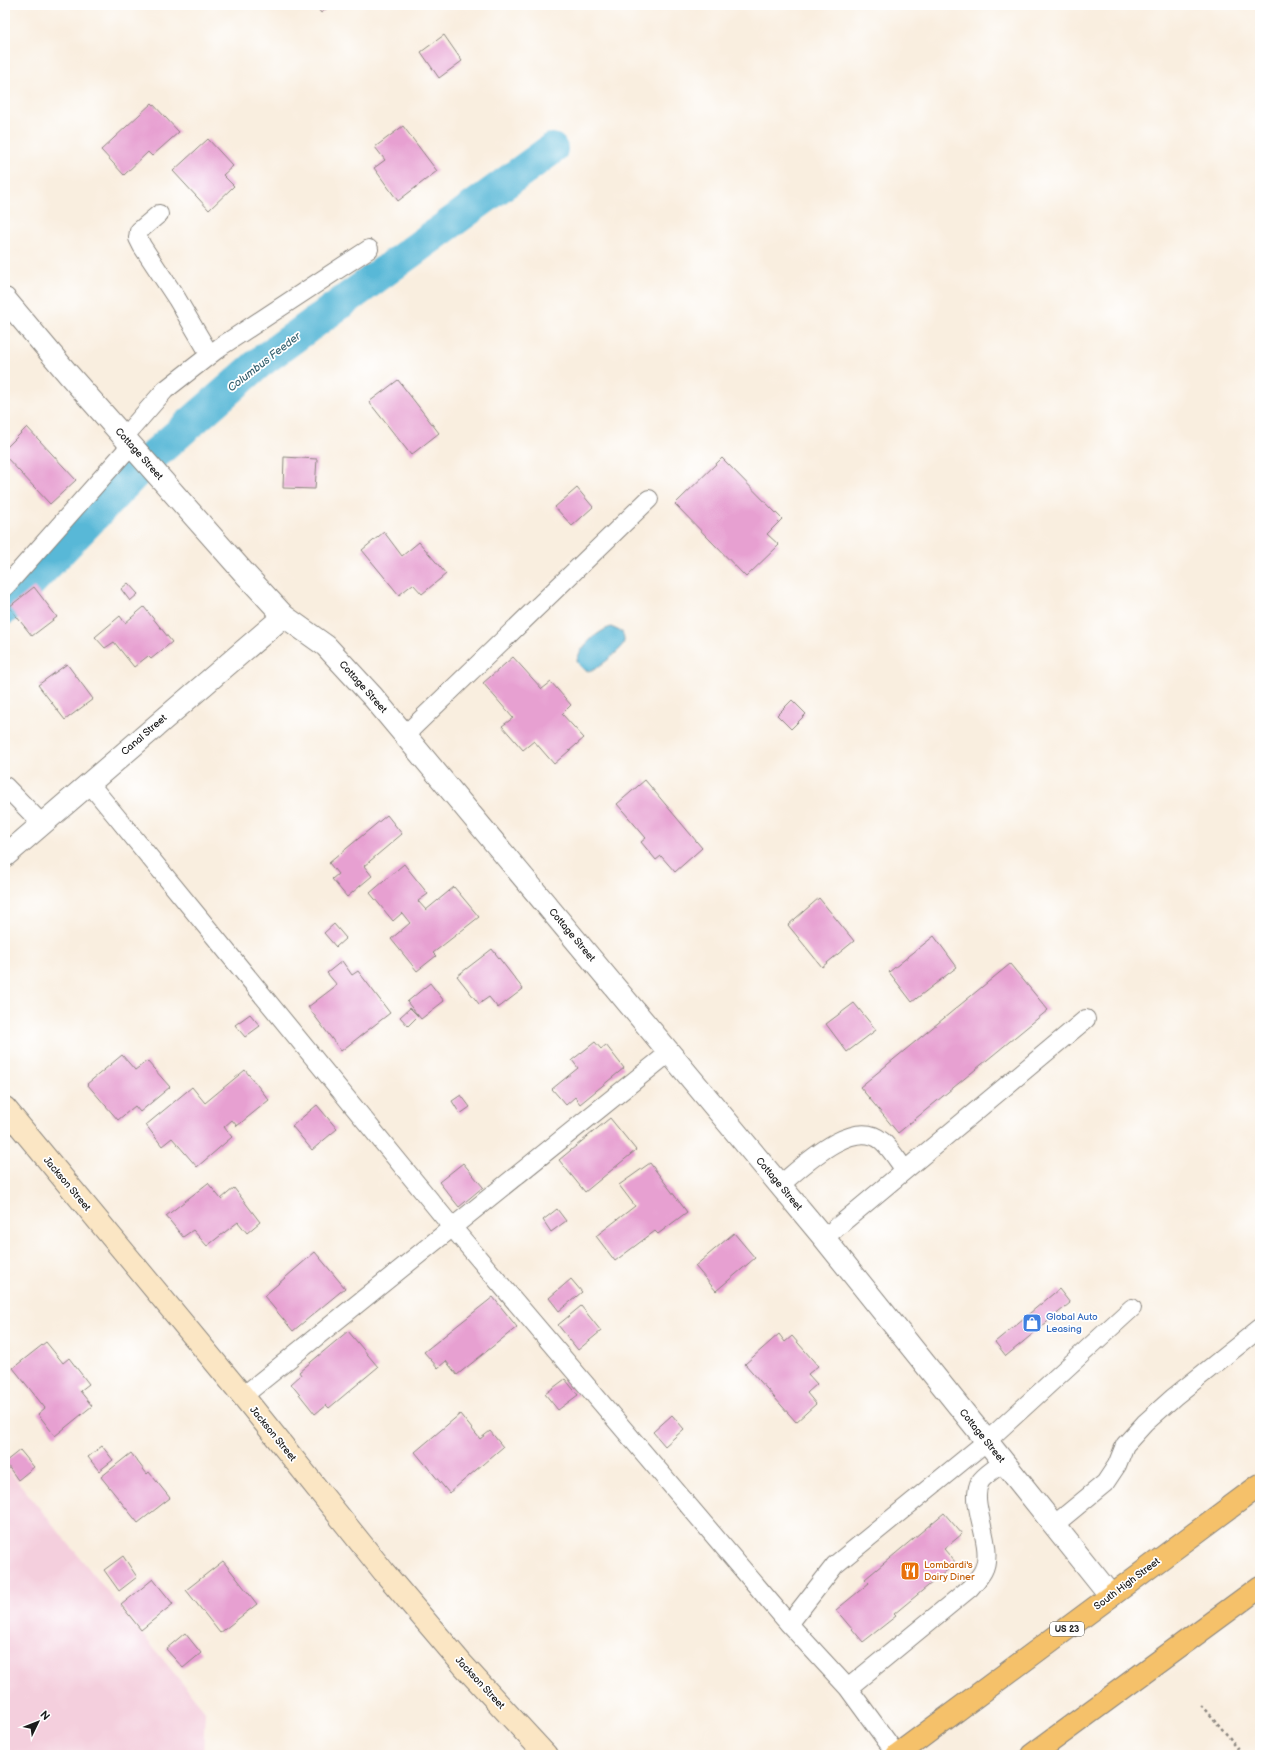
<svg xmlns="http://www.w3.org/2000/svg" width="1265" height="1760" font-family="'Balsamiq Sans',sans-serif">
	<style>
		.built { fill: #f4cfdd }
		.water { fill: #59b8d7; stroke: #3a6a7a }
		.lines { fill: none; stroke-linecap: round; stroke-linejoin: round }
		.canal { stroke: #59b8d7; stroke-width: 32 }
		.building { fill: #e7a0d1 }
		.lane-casing { stroke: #8a857e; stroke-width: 20 }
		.street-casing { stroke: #8a857e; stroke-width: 24 }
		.secondary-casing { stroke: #8a857e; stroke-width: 24 }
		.highway-casing { stroke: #8a857e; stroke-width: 24 }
		.path { stroke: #8a857e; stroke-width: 2.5; stroke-dasharray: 3 3; stroke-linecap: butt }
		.lane { stroke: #fff; stroke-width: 18 }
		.street { stroke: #fff; stroke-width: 22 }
		.secondary { stroke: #fbe6c4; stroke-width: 22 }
		.highway { stroke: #f5c16b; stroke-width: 22 }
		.labels { text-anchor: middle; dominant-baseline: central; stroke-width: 3.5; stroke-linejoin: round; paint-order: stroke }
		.shield { fill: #fff; stroke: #606060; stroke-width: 1 }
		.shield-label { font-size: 9px; font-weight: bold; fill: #1c1c1c }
		.street-label { font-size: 10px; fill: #1c1c1c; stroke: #fff }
		.shop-label { font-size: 10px; fill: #366cbe; stroke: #fff; text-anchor: start }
		.food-label { font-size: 10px; fill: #c56008; stroke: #fff; text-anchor: start }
		.water-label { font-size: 11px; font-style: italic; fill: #376270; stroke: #fff }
	</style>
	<rect width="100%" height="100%" fill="#fff"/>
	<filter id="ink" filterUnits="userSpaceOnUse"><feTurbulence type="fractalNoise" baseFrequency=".025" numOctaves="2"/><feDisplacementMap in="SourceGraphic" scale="8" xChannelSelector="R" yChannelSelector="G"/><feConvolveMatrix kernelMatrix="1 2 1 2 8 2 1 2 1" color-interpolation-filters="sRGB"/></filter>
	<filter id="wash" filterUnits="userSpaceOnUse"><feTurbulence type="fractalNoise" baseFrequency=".012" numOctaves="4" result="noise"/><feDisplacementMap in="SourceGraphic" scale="16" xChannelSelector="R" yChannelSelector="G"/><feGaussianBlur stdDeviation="0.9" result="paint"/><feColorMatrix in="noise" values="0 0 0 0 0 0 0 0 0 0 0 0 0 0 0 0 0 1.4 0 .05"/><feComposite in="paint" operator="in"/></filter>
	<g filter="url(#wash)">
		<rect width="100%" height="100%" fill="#f9eedf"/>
		<path class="built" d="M5 1466 205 1711 203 1755H5Z"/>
		<path class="water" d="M611 627 622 632C624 637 625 640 623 644 621 650 614 654 610 658 598 667 587 680 577 661 579 647 598 631 611 627Z"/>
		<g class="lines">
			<path class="canal" d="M5 609 146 462 259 363 552 149"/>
		</g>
		<g id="blocks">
			<path class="building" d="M315 5H331L321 13Z
				M444 35 462 61 439 78 421 52Z
				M152 103 179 132 152 156 148 152 124 175 101 150Z
				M403 126 437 171 398 201 374 168 385 160 375 147Z
				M208 139 233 166 223 175 234 186 209 210 173 171Z
				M398 380 439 433 411 455 369 402Z
				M27 427 76 480 50 504 5 456V449Z
				M284 457 317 459 315 489 283 488Z
				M722 458 782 519 767 534 779 545 746 577 675 504Z
				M577 488 593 507 572 526 555 507Z
				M384 532 402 556 419 542 446 574 422 594 413 584 399 595 362 550Z
				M128 583 138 594 130 601 121 589Z
				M34 587 57 617 32 636 9 607Z
				M144 607 172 642 151 659 148 656 134 667 114 642 105 648 95 637 120 616 125 623Z
				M513 657 542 689 551 682 571 705 562 714 584 738 554 764 534 741 523 750 502 726 513 718 483 683Z
				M67 664 93 699 65 720 38 685Z
				M792 700 806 714 791 729 777 715Z
				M645 780 702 848 675 872 661 856 656 860 641 842 646 838 617 804Z
				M387 815 402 834 364 866 372 876 347 897 332 879 338 874 329 863Z
				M404 864 428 894 418 901 426 910 454 887 479 917 433 953 436 956 417 971 391 939 410 923 402 913 393 921 370 893Z
				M819 898 854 941 822 967 788 925Z
				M334 924 346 938 336 947 324 933Z
				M934 936 957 967 912 1002 889 972Z
				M492 949 523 989 498 1008 489 997 479 1004 457 976Z
				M342 961 352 975 358 971 390 1013 341 1051 308 1007 337 985 327 973Z
				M1010 964 1048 1010 898 1133 860 1087Z
				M430 983 444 1001 421 1019 407 1002Z
				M854 1003 876 1030 847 1052 826 1024Z
				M410 1008 418 1016 408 1026 400 1017Z
				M250 1014 260 1026 245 1037 235 1025Z
				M595 1042 601 1049 606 1045 624 1068 580 1104 575 1097 566 1105 552 1089 578 1068 572 1060Z
				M122 1055 135 1070 147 1061 170 1087 140 1112 135 1106 118 1120 87 1084Z
				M245 1070 269 1100 237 1126 232 1120 224 1127 232 1137 197 1167 172 1138 162 1146 146 1125 192 1087 205 1103Z
				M461 1095 470 1107 460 1114 452 1101Z
				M317 1105 337 1129 312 1150 292 1126Z
				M610 1118 636 1150 585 1192 559 1160Z
				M463 1163 483 1187 459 1207 439 1182Z
				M650 1163 687 1212 658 1234 655 1231 615 1261 596 1236 635 1206 619 1185Z
				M208 1183 221 1199 234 1188 260 1222 247 1233 238 1222 207 1246 193 1230 183 1237 166 1216Z
				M557 1209 566 1221 551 1232 543 1220Z
				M734 1233 755 1258 716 1291 695 1266Z
				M315 1252 345 1288 293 1331 264 1296Z
				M571 1279 582 1292 559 1311 549 1298Z
				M1059 1289 1070 1303 1006 1356 995 1342Z
				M493 1297 517 1327 457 1375 446 1361 438 1368 424 1352Z
				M581 1306 601 1331 578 1350 558 1325Z
				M348 1331 378 1367 329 1408 326 1405 315 1414 291 1384 301 1375 299 1372Z
				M779 1334 785 1342 792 1336 818 1366 808 1374 817 1384 807 1393 816 1404 796 1422 745 1364Z
				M46 1342 63 1363 69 1358 89 1384 80 1391 92 1406 55 1436 38 1414 45 1408 13 1368Z
				M565 1379 578 1395 558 1410 545 1394Z
				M460 1414 480 1439 490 1431 503 1447 449 1493 415 1452Z
				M672 1415 684 1429 665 1446 653 1432Z
				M102 1446 113 1460 99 1471 88 1457Z
				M20 1450 34 1467 18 1480 5 1462Z
				M131 1453 147 1474 149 1472 170 1498 138 1523 101 1477Z
				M944 1513 962 1534 944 1549 956 1563 894 1614 896 1616 863 1642 836 1610 869 1583 865 1579Z
				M123 1556 137 1577 119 1591 104 1570Z
				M223 1561 257 1604 220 1633 186 1590Z
				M153 1579 173 1604 141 1630 121 1605Z
				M185 1633 201 1653 183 1668 166 1649Z"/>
		</g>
	</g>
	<g filter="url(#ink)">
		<use href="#blocks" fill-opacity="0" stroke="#8a857e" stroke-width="1"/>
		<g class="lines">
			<defs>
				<path id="lane" d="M159 214 139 231 138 238 142 246 177 299 210 355
					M124 437 165 390 220 347 369 249
					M5 587 131 445
					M405 735 649 499
					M89 783 452 1227 789 1624 848 1688 897 1755
					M5 786 42 824
					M780 1185C802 1167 853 1116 882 1141 891 1149 898 1161 905 1170
					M824 1238 1086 1019
					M243 1396 670 1052
					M1054 1525 1105 1483 1117 1465 1125 1445 1145 1423 1174 1397 1260 1328
					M789 1624 835 1565 987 1441 1132 1308
					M848 1688 970 1588C974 1583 980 1577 983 1571 996 1546 968 1504 980 1482 983 1476 998 1467 1003 1462"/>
				<path id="street" d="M5 299 69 375 246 575 284 616 326 646 373 697 824 1238 1111 1596
					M5 856 284 616"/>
				<path id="secondary" d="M5 1108 243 1396 384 1572 463 1665 546 1755"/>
				<path id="highway" d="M897 1755 1260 1485
					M1032 1755 1260 1587"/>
			</defs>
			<use href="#lane" class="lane-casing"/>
			<use href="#street" class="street-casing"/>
			<use href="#secondary" class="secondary-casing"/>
			<use href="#highway" class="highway-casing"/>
			<path class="path" d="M1202 1705 1244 1755"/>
			<use href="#lane" class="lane"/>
			<use href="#street" class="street"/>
			<use href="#secondary" class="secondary"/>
			<use href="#highway" class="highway"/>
		</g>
	</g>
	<defs>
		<symbol id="shop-square" viewBox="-11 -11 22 22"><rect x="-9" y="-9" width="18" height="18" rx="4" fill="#3f7fe0" stroke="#fff"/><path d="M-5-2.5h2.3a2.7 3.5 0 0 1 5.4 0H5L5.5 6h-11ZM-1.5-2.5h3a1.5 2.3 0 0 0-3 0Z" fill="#fff"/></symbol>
		<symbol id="restaurant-square" viewBox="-11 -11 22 22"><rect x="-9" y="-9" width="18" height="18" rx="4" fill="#e8710a" stroke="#fff"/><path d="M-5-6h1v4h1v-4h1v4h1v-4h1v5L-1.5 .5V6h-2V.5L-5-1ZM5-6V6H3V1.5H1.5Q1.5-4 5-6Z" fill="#fff"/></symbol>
	</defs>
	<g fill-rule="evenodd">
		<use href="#shop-square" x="1021" y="1312" width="22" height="22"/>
		<use href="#restaurant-square" x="899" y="1560" width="22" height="22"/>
	</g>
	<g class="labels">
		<rect class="shield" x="1050" y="1622" width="34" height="14" rx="3"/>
		<g class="shield-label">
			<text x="1067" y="1629">US 23</text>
		</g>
		<g class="street-label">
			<text transform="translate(139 454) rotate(48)">Cottage Street</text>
			<text transform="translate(363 687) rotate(48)">Cottage Street</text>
			<text transform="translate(144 735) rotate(-41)">Canal Street</text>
			<text transform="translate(572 935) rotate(50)">Cottage Street</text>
			<text transform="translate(67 1184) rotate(50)">Jackson Street</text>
			<text transform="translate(779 1184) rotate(50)">Cottage Street</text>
			<text transform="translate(273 1434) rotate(51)">Jackson Street</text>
			<text transform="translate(982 1436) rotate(51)">Cottage Street</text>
			<text transform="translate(1127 1584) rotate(-37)">South High Street</text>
			<text transform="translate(480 1683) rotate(47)">Jackson Street</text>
		</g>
		<g class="shop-label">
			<text x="1046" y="1317">Global Auto<tspan x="1046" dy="12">Leasing</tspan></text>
		</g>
		<g class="food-label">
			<text x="924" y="1565">Lombardi's<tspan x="924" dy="12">Dairy Diner</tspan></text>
		</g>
		<g class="water-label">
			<text transform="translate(264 362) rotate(-38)">Columbus Feeder</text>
		</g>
	</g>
	<rect width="1265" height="1760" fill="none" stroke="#fff" stroke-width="20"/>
	<g transform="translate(38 1722) rotate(47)" stroke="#ffffff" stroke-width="3" paint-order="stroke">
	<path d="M0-3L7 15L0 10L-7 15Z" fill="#1c1c1c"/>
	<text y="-6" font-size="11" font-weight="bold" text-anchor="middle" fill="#1c1c1c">N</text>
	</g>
</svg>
